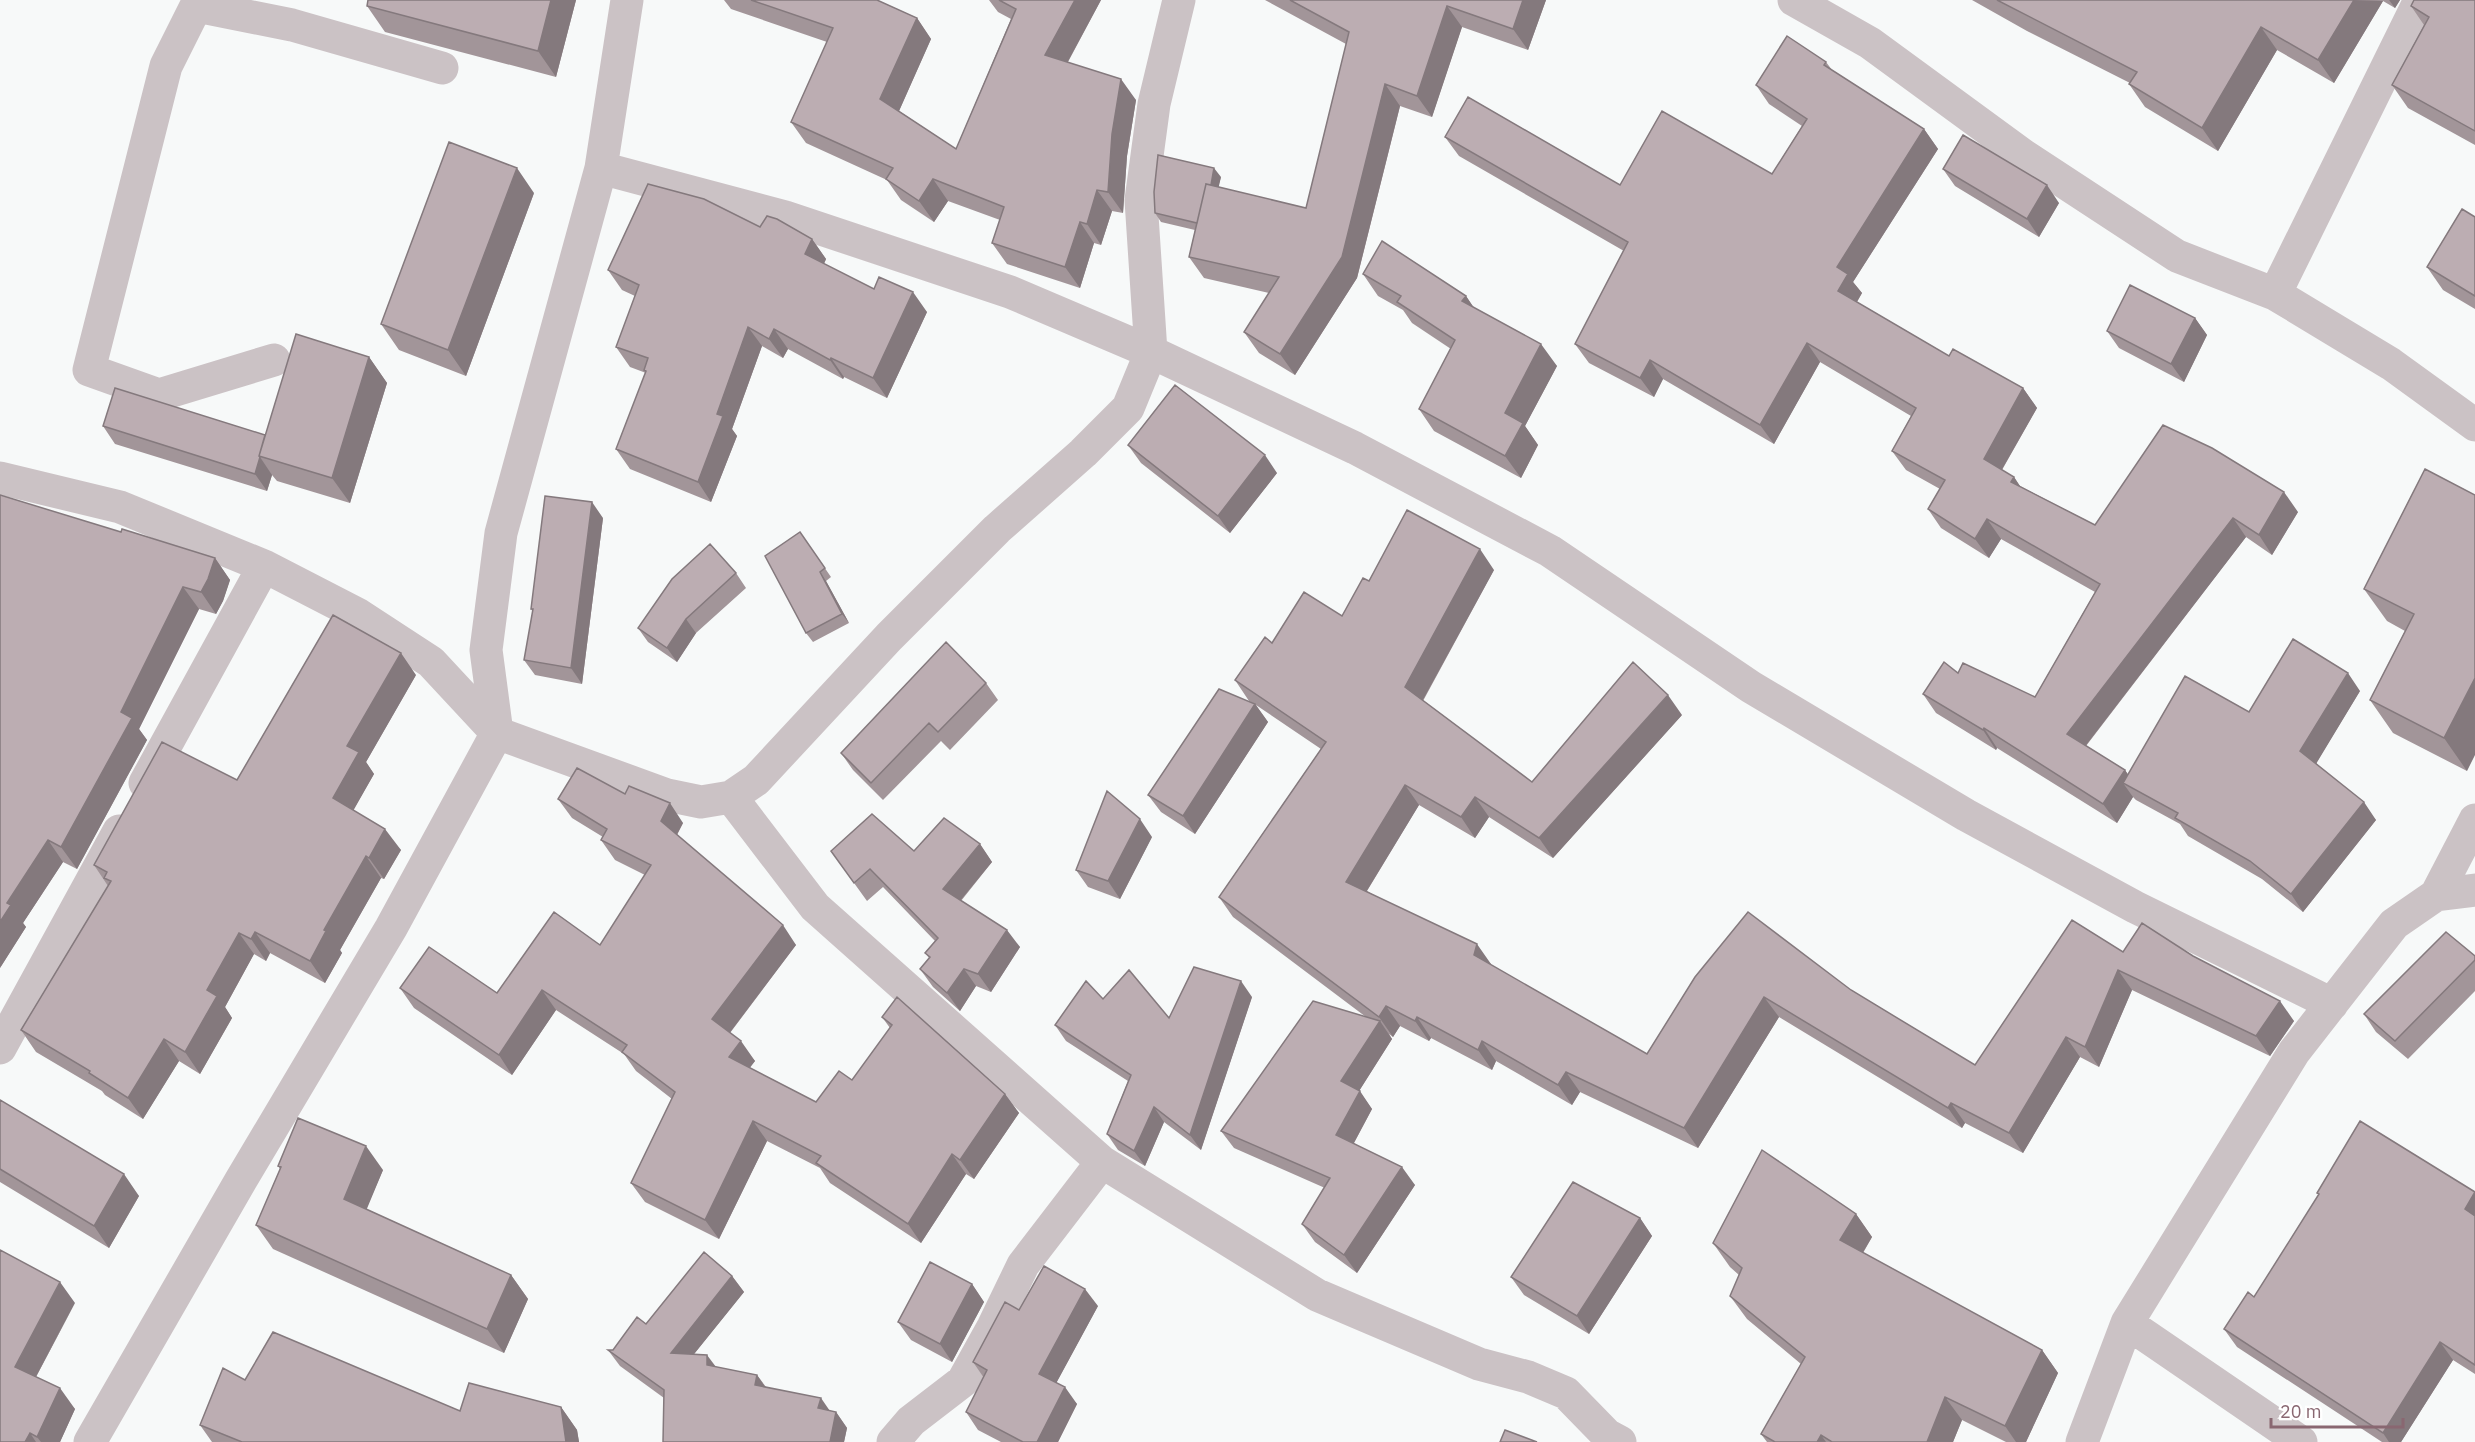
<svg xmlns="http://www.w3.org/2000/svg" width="2475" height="1442" font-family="'IBM Plex Sans',sans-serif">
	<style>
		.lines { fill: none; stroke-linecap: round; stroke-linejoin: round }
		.minor { stroke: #cbc2c5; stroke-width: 33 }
		.wall { fill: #a29599 }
		.shaded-wall { fill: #84797d }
		.building { fill: #bcadb2; stroke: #84797d; stroke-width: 1.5 }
	</style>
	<rect width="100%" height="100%" fill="#f7f9f9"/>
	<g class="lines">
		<path class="minor" d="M199 0 166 66 89 370 159 395 274 360
			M1794 0 1870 43 2023 155 2177 256 2275 294 2391 364 2475 425
			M197 6 292 25 442 68
			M601 168 785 217 1010 292 1151 352 1355 448 1550 551 1751 687 1966 815 2135 907 2332 1004
			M2275 294 2420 0
			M0 478 120 507 264 566 359 615 431 662 497 733 667 795 701 802 731 797 756 780 889 637 997 529 1083 453 1128 408 1151 352 1141 200 1154 104 1179 0
			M145 783 264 566
			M731 797 815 907 1102 1162 1317 1295 1479 1364 1528 1377 1566 1393 1607 1435 1620 1442
			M2436 895 2475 820
			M0 1048 119 831
			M2127 1323 2301 1442
			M90 1442 241 1180 391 928 497 733 486 650 501 533 601 168 627 0
			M893 1442 911 1421 963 1381 993 1327 1023 1265 1102 1162
			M2082 1442 2127 1323 2294 1052 2394 924 2436 895 2475 890"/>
	</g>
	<path class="wall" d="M368 0H576L556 77 385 32 367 6Z
		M724 0H877L917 18 931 39 899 111 956 149 1011 19 998 12 989 0H1101L1068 62 1136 100 1127 156 1123 213 1112 211 1101 245 1094 243 1080 288 1007 264 992 243 1000 220 948 201 934 222 901 200 887 180 806 143 791 122 827 42 731 9Z
		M1265 0H1546L1528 50 1462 27 1432 117 1400 106 1357 278 1295 375 1259 353 1244 332 1269 293 1204 278 1189 257 1195 230 1161 222 1155 213 1221 177 1218 187 1306 208 1346 44Z
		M1972 0H2400L2395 8 2383 1 2334 83 2277 50 2218 151 2145 107 2129 84 2130 83 2027 31Z
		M2475 0V145L2408 108 2392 85 2424 25 2411 6Z
		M1826 62 1832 70 1924 129 1938 149 1853 282 1862 293 1857 302 1949 356 2023 388 2037 408 2002 470 2014 477 2020 486 2095 525 2298 512 2272 555 2246 537 2086 746 2125 770 2128 775 2249 712 2360 691 2316 763 2376 820 2303 912 2262 879 2188 836 2180 824 2136 800 2133 797 2117 823 1997 748 1996 750 1936 713 1923 694 1958 673 2035 697 2095 592 2001 539 1989 558 1941 528 1928 509 1940 489 1906 470 1892 451 1911 416 1820 362 1774 444 1663 379 1654 397 1589 363 1575 344 1624 251 1459 156 1445 137 1620 185 1772 174 1802 126 1769 104 1756 85Z
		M1943 169 2059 203 2039 237 1955 186Z
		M534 193 466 376 399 350 381 324Z
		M2475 217V309L2443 290 2427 267Z
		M760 227 812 239 826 259 824 264 874 289 927 312 887 398 844 377 843 379 788 349 783 358 762 346 732 429 737 436 711 502 630 469 616 449 646 373 630 367 616 347 635 296 622 290 608 270Z
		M1363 274 1466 296 1473 307 1557 366 1525 426 1538 445 1521 478 1434 431 1419 409 1451 349 1412 323 1403 310 1378 296Z
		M2195 318 2207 335 2184 382 2119 348 2107 331Z
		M369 357 387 383 350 503 277 481 272 475 267 491 115 444 103 426 265 435Z
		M1128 445 1277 473 1230 533 1141 463Z
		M2425 469 2467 771 2393 733 2370 700 2405 631 2387 621 2364 589Z
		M603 518 582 684 535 675 524 660 533 612 531 609Z
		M121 532 215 558 230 580 223 601 216 614 199 609 139 729 147 740 77 869 63 862 23 923 26 927 0 968Z
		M800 532 831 577 826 581 849 623 813 642 806 633Z
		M1494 570 1423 701 1532 782 1682 715 1553 858 1489 817 1475 838 1419 805 1367 891 1491 964V965L1647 1054 1695 977 1851 990 1975 1065 2123 952 2193 956 2294 1021 2270 1056 2132 990 2099 1067 2080 1057 2023 1153 1965 1123 1962 1128 1779 1017 1698 1148 1580 1092 1572 1105 1496 1061 1492 1070 1431 1038 1429 1041 1400 1026 1393 1037 1389 1034 1392 1039 1359 1091 1372 1109 1354 1143 1415 1185 1357 1273 1315 1242 1302 1224 1325 1188 1234 1148 1221 1131 1366 1017 1233 917 1219 897 1321 749 1256 705 1268 722 1195 834 1161 812 1148 795 1254 704 1249 701 1235 680 1272 643 1342 616 1369 581Z
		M736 573 746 588 696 633 677 662 648 642 638 628Z
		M416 675 366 762 374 774 353 810 401 850 384 879 381 878 340 950 342 953 325 983 270 953 266 961 254 954 225 1007 232 1018 200 1074 179 1061 143 1119 105 1095 102 1091 36 1052 21 1030 108 886 94 865Z
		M986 683 998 700 950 750 941 741 883 800 853 770 841 753Z
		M625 794 683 823 677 835 796 945 730 1033 755 1061 749 1068 816 1102 852 1080 890 1028 882 1017 1005 1094 1019 1113 974 1179 966 1174 921 1243 830 1183 820 1168 767 1141 719 1239 645 1202 631 1183 672 1099 636 1071 624 1054 556 1010 512 1075 414 1008 400 988 497 993 600 945 645 875 615 860 601 840 603 837 572 818 558 799Z
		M1152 837 1120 899 1088 887 1076 870Z
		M980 844 992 862 961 901 1020 947 991 992 976 986 960 1011 933 987 920 969 929 958 925 953 935 941 883 887 867 901 831 851H914Z
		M2475 956V991L2408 1059 2376 1032 2364 1014Z
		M1252 997 1201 1150 1164 1122 1145 1166 1118 1150 1107 1134 1128 1081 1066 1041 1055 1025 1103 999 1169 1018Z
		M0 1100 139 1196 109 1248 0 1182Z
		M278 1166 383 1170 366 1209 511 1275 528 1299 504 1353 273 1249 256 1225 280 1169Z
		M2475 1192V1374L2453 1360 2401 1442H2382L2237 1347 2224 1329 2254 1297 2319 1195 2317 1193Z
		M1856 1214 1872 1237 1863 1253 2042 1350 2058 1373 2026 1442H2006L1962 1420 1953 1442H1767L1761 1434 1801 1364 1747 1319 1730 1296 1739 1275 1730 1267 1713 1243Z
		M1640 1218 1652 1236 1589 1334 1524 1295 1511 1277Z
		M732 1276 744 1292 694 1354 716 1367 757 1375 766 1387 830 1411 836 1412 847 1428 844 1442H663L664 1398 620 1366 608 1350H613L646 1324Z
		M972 1284 984 1302 952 1362 911 1340 898 1322Z
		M75 1303 36 1377 75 1409 60 1442H0Z
		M1098 1306 1056 1383 1077 1404 1058 1442H1001L978 1430 966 1412 984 1378 973 1362 1019 1310Z
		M245 1380 460 1411 561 1407 577 1430 579 1442H212L200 1425Z"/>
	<path class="shaded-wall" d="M551 0H576L556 77 538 51Z
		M1075 0H1101L1060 76 1045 55Z
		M1523 0H1546L1528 50 1513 29Z
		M2354 0 2383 1 2334 83 2318 60Z
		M2389 0H2400L2395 8Z
		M1447 6 1462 27 1432 117 1417 96Z
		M917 18 931 39 895 120 880 99Z
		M2261 27 2277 50 2218 151 2202 128Z
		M1121 79 1136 100 1127 156 1123 213 1108 192 1112 134Z
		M1385 84 1400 106 1357 278 1295 375 1280 354Z
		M1924 129 1938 149 1853 282 1862 293 1852 310 1838 291 1837 267Z
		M517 168 534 193 466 376 448 350Z
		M1214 168 1221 177 1208 233 1202 224Z
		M933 179 948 201 934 222 919 201Z
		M2047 185 2059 203 2039 237 2027 219Z
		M1097 190 1112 211 1101 245 1087 224Z
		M1080 222 1094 243 1080 288 1065 267Z
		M812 239 826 259 819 274 805 254Z
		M913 292 927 312 887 398 873 378Z
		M1466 296 1481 318 1462 301Z
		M2195 318 2207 335 2184 382 2171 364Z
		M748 327 762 346 732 429 737 436 711 502 698 482 717 414Z
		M774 329 788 349 783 358 769 339Z
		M1807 343 1820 362 1774 444 1760 425Z
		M1541 344 1557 366 1525 426 1538 445 1521 478 1505 456V413Z
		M369 357 387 383 350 503 332 478Z
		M831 358 844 377 843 379 830 360Z
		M1650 360 1663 379 1654 397 1640 378Z
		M2023 388 2037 408 1997 478 1984 459Z
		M1265 455 1277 473 1230 533 1218 516Z
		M260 457 272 475 267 491 255 474Z
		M2014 477 2027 497 2011 482Z
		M2284 492 2298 512 2272 555 2259 535Z
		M592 502 603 518 582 684 571 668Z
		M2233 518 2246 537 2080 753 2067 734Z
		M1987 519 2001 539 1989 558 1975 539Z
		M1480 549 1494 570 1419 707 1405 687Z
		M215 558 230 580 223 601 216 614 201 592Z
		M820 572 826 581 849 623 842 614Z
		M183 587 199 609 139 729 147 740 77 869 61 847 121 712Z
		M686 619 696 633 677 662 667 648Z
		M401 653 416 675 366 762 374 774 348 820 333 798 347 746Z
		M2348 673 2360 691 2313 769 2300 751Z
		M2475 678V755L2467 771 2444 738Z
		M1668 695 1682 715 1553 858 1539 838Z
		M1255 704 1268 722 1195 834 1183 816Z
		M1984 728 1997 748 1996 750 1983 730Z
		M2125 770 2138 789 2123 783 2133 797 2117 823 2103 804Z
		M1405 785 1419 805 1360 902 1346 882Z
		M1475 797 1489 817 1475 838 1461 817Z
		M2364 802 2376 820 2303 912 2291 894Z
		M670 803 683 823 674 840 661 821Z
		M1140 819 1152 837 1120 899 1108 881Z
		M385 829 401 850 384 879 369 858Z
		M48 840 63 862 23 923 26 927 0 968V922L7 903Z
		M980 844 992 862 955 907 943 889Z
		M366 856 381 878 340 950 342 953 325 983 310 961 324 930Z
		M783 925 796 945 725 1039 712 1019Z
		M1007 930 1020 947 991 992 978 974Z
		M255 932 270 953 266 961 251 939Z
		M239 933 254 954 225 1007 232 1018 200 1074 185 1052 207 990Z
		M1477 944 1491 964 1488 976 1474 955Z
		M964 969 976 986 960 1011 947 993Z
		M2118 970 2132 990 2099 1067 2085 1047Z
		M1241 981 1252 997 1201 1150 1190 1135Z
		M542 990 556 1010 512 1075 499 1055Z
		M1764 997 1779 1017 1698 1148 1684 1128Z
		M2280 1001 2294 1021 2270 1056 2256 1036Z
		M1386 1006 1400 1026 1393 1037 1379 1017Z
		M1417 1017 1431 1038 1429 1041 1415 1021Z
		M1380 1021 1392 1039 1354 1099 1341 1081Z
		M2066 1037 2080 1057 2023 1153 2009 1133Z
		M164 1039 179 1061 143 1119 128 1098Z
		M741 1041 755 1061 743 1077 729 1057Z
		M1482 1041 1496 1061 1492 1070 1478 1050Z
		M1566 1072 1580 1092 1572 1105 1558 1085Z
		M1360 1091 1372 1109 1349 1152 1336 1135Z
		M1005 1094 1019 1113 974 1179 960 1160Z
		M1951 1103 1965 1123 1962 1128 1948 1108Z
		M1154 1107 1164 1122 1145 1166 1134 1151Z
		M753 1121 767 1141 719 1239 705 1220Z
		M366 1146 383 1170 361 1223 344 1199Z
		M952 1154 966 1174 921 1243 908 1224Z
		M1402 1167 1415 1185 1357 1273 1344 1255Z
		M124 1174 139 1196 109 1248 94 1226Z
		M2475 1192V1224L2465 1209Z
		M1856 1214 1872 1237 1856 1264 1840 1240Z
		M1640 1218 1652 1236 1589 1334 1577 1316Z
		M511 1275 528 1299 504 1353 487 1329Z
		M732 1276 744 1292 682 1369 671 1353Z
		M60 1282 75 1303 30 1388 15 1367Z
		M972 1284 984 1302 952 1362 940 1344Z
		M1085 1289 1098 1306 1052 1391 1039 1374Z
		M2440 1342 2453 1360 2401 1442H2389L2383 1433Z
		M2042 1350 2058 1373 2026 1442H2016L2005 1426Z
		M707 1355 719 1371 707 1365Z
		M757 1375 768 1391 755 1385Z
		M1065 1387 1077 1404 1058 1442H1037Z
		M60 1388 75 1409 60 1442H41L37 1437Z
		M1945 1397 1962 1420 1953 1442H1927Z
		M821 1398 832 1414 818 1408Z
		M561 1407 577 1430 579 1442H566Z
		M836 1412 847 1428 844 1442H830Z
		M30 1433 36 1442H25Z
		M1821 1435 1826 1442H1817Z"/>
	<path class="building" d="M368 0H551L538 51 367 6Z
		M751 0H877L917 18 880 99 956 149 1016 9 999 0H1075L1045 55 1121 79 1112 134 1108 192 1097 190 1087 224 1080 222 1065 267 992 243 1004 207 933 179 919 201 886 179 893 168 791 122 833 28Z
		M1290 0H1523L1513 29 1447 6 1417 96 1385 84 1342 257 1280 354 1244 332 1279 277 1189 257 1206 184 1306 208 1349 32Z
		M1997 0H2354L2318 60 2261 27 2202 128 2129 84 2137 72Z
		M2414 0H2475V131L2392 85 2429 17 2411 6Z
		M1787 36 1826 62 1824 65 1924 129 1837 267 1848 274 1838 291 1949 356 1953 349 2023 388 1984 459 2014 477 2011 482 2095 525 2163 425 2212 448 2284 492 2259 535 2233 518 2067 734 2125 770 2103 804 1984 728 1983 730 1923 694 1944 662 1958 673 1963 663 2035 697 2100 584 1987 519 1975 539 1928 509 1945 480 1892 451 1916 408 1807 343 1760 425 1650 360 1640 378 1575 344 1628 242 1445 137 1468 97 1620 185 1662 111 1772 174 1807 119 1756 85Z
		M1963 135 2047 185 2027 219 1943 169Z
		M449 142 517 168 448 350 381 324Z
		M1158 155 1214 168 1211 185 1206 184 1197 223 1155 213 1154 192Z
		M648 184 704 199 760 227 767 216 777 219 812 239 805 254 874 289 879 277 913 292 873 378 831 358 830 360 774 329 769 339 748 327 717 414 723 416 698 482 616 449 646 371 644 370 648 358 616 347 639 285 608 270Z
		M2462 209 2475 217V296L2427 267Z
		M1382 241 1466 296 1462 301 1541 344 1505 413 1523 423 1505 456 1419 409 1455 340 1397 302 1401 296 1363 274Z
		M2130 285 2195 318 2171 364 2107 331Z
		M296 334 369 357 332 478 259 456Z
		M1175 385 1265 455 1218 516 1128 445Z
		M115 388 265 435 259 456 260 457 255 474 103 426Z
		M2425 469 2475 495V678L2444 738 2370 700 2414 614 2364 589Z
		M0 495 121 532 122 529 215 558 208 579 201 592 183 587 121 712 132 718 61 847 48 840 7 903 11 905 0 922Z
		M545 496 592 502 571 668 524 660 533 609H531Z
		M1407 510 1480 549 1405 687 1532 782 1633 662 1668 695 1539 838 1475 797 1461 817 1405 785 1346 882 1477 944 1474 955 1647 1054 1695 977 1748 912 1851 990 1975 1065 2072 920 2123 952 2142 923 2193 956 2280 1001 2256 1036 2118 970 2085 1047 2066 1037 2009 1133 1951 1103 1948 1108 1764 997 1684 1128 1566 1072 1558 1085 1482 1041 1478 1050 1417 1017 1415 1021 1386 1006 1379 1017 1219 897 1326 742 1235 680 1265 637 1272 643 1304 592 1342 616 1363 578 1369 581Z
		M800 532 825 568 820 572 842 614 806 633 765 556Z
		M710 544 736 573 686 619 667 648 638 628 672 579Z
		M333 615 401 653 347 746 359 752 333 798 385 829 369 858 366 856 324 930 326 931 310 961 255 932 251 939 239 933 207 990 217 996 185 1052 164 1039 128 1098 89 1073 90 1071 21 1030 111 881 104 878 107 872 94 865 162 742 237 780Z
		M2293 639 2348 673 2300 751 2364 802 2291 894 2250 861 2175 818 2178 813 2123 783 2185 676 2249 712Z
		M946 642 986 683 938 732 929 723 871 783 841 753Z
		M1219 689 1255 704 1183 816 1148 795Z
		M577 768 625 794 629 786 670 803 661 821 783 925 712 1019 741 1041 729 1057 816 1102 839 1071 852 1080 892 1025 882 1017 897 997 1005 1094 960 1160 952 1154 908 1224 816 1163 821 1156 753 1121 705 1220 631 1183 675 1092 622 1052 627 1045 542 990 499 1055 400 988 429 947 497 993 554 912 600 945 651 865 601 840 607 829 558 799Z
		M1107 791 1140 819 1108 881 1076 870Z
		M872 814 914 851 944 818 980 844 943 889 1007 930 978 974 964 969 947 993 920 969 930 957 925 953 938 938 870 869 854 883 831 851Z
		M2446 932 2475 956V960L2395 1041 2364 1014Z
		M1194 967 1241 981 1190 1135 1154 1107 1134 1151 1107 1134 1131 1075 1055 1025 1086 981 1103 999 1129 970 1169 1018Z
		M1313 1001 1380 1021 1341 1081 1360 1091 1336 1135 1402 1167 1344 1255 1302 1224 1330 1178 1221 1131Z
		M0 1100 124 1174 94 1226 0 1169Z
		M298 1118 366 1146 344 1199 511 1275 487 1329 256 1225 281 1167 278 1166Z
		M2360 1121 2475 1192 2465 1209 2475 1216V1365L2440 1342 2383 1433 2224 1329 2248 1292 2254 1297 2319 1194 2317 1193Z
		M1762 1150 1856 1214 1840 1240 2042 1350 2005 1426 1945 1397 1927 1442H1832L1821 1435 1817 1442H1775L1761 1434 1805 1357 1730 1296 1742 1268 1713 1243Z
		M1573 1182 1640 1218 1577 1316 1511 1277Z
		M0 1250 60 1282 15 1367 60 1388 37 1437 30 1433 25 1442H0Z
		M704 1252 732 1276 671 1353 707 1355V1365L757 1375 755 1385 821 1398 818 1408 836 1412 830 1442H663L664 1390 608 1350H613L637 1317 646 1324Z
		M930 1262 972 1284 940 1344 898 1322Z
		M1044 1266 1085 1289 1039 1374 1065 1387 1037 1442H1023L966 1412 987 1370 973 1362 1005 1302 1019 1310Z
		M273 1332 460 1411 469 1383 561 1407 566 1442H242L200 1425 223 1368 245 1380Z
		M1505 1430 1537 1442H1500Z"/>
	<path d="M2271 1418v9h132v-9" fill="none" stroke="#896771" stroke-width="3"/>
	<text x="2280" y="1418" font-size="18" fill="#896771" stroke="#ffffff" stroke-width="4.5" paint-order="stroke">20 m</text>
</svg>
